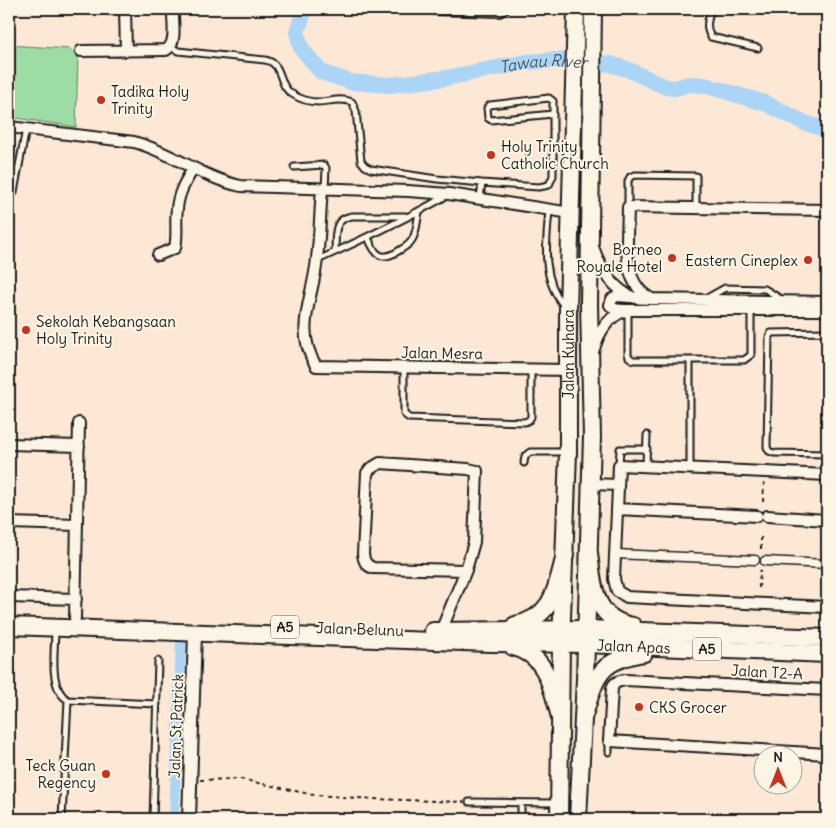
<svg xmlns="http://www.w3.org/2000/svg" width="836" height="828" font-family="Delius,sans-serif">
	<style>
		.green { fill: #9ddca5; stroke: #5c7c60 }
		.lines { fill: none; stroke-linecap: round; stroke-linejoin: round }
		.canal { stroke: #abd5f6; stroke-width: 10 }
		.river { stroke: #abd5f6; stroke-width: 16 }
		.service-casing { stroke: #1c1c1c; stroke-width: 9 }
		.pedestrian-casing { stroke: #1c1c1c; stroke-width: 11 }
		.minor-casing { stroke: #1c1c1c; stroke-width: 14 }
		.tertiary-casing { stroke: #1c1c1c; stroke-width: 16 }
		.primary-casing { stroke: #1c1c1c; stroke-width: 20 }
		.trunk-casing { stroke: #1c1c1c; stroke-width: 20 }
		.path { stroke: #1c1c1c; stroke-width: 2; stroke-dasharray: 4 4; stroke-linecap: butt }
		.service { stroke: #fcf5e5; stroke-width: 5 }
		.pedestrian { stroke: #fcf5e5; stroke-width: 8 }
		.minor { stroke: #fcf5e5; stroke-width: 10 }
		.tertiary { stroke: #fcf5e5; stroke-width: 12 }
		.primary { stroke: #fcf5e5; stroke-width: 16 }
		.trunk { stroke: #fcf5e5; stroke-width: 16 }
		.poi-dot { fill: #c8321e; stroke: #fcf5e5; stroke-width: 2 }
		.labels { text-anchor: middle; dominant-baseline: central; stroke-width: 4; stroke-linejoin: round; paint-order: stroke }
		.shield { fill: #fcf5e5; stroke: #5f5d58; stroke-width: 1 }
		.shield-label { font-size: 14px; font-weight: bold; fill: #1c1c1c }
		.poi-label { font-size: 15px; fill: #1c1c1c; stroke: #fcf5e5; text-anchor: start }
		.street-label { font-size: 15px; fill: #1c1c1c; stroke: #fcf5e5 }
		.water-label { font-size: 16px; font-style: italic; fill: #47545d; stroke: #fcf5e5 }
	</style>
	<rect width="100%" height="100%" fill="#fde8d5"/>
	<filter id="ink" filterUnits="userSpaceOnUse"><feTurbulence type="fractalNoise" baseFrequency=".02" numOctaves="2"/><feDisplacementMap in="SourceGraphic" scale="10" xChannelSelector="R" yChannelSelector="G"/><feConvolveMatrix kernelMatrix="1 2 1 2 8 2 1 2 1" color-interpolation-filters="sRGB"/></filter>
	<g filter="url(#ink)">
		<path class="green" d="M9 45 70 49 78 56 76 127 9 117Z"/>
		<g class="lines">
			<path class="canal" d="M174 819 181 642"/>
			<path class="river" id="s1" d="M305 9 297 32 301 48 321 72 351 82 389 85 446 78 526 62 554 60 610 64 627 69 666 87 675 88 689 84 704 85 765 103 805 123 827 130"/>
			<defs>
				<path id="service" d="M711 9C708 19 705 28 711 37L758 48
					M171 47 178 51 265 60C284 63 277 85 292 94 300 99 308 102 318 102 329 102 341 97 352 102L356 111 361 161 365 166 371 169 437 179 482 183 480 198
					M549 98 553 101V114L491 120 488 118 487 108 490 105Z
					M294 167 324 165 326 168 325 189
					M482 183 539 187 549 185 553 176V114
					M9 201 14 192 26 129
					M628 207V181L630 177 635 175 696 176V208
					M549 211C546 244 541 278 564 306
					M368 237C375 256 382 262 400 250 405 247 409 245 412 240 417 232 417 221 419 212
					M335 252C336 236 332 219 352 216H405
					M318 260C361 240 405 220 446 196
					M707 298 725 288 765 289 781 299
					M628 310V354L629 357 633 360H744L751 355V310
					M827 332 771 333 769 337 767 447 769 451 774 453 827 454
					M690 360V468
					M404 368V414L409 418 525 422 529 420 531 417V370
					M524 463 525 456 530 452H565
					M619 465 620 449H647
					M646 466 647 435
					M55 630C55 650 48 689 68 700L157 704
					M9 654 11 629
					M609 752V741
					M469 802 556 803
					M62 819 68 700
					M153 819 158 661
					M521 819V803"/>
				<path id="pedestrian" d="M615 554 755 560
					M765 561 827 564"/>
				<path id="minor" d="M125 9 126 51
					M435 9 499 11 503 9
					M81 51 166 50C178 43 172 21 173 9
					M9 127 134 142C172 152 202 178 241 186L408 191 449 194 571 213
					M322 189C320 212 320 235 317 258 314 297 293 328 316 366L569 370
					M593 247C600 267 612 288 632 297 638 299 646 299 652 299L827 302
					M158 255 175 248C178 235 175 222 177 209 178 194 185 182 193 169
					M652 299C619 283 628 237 628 207L827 210
					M625 310C619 310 614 310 610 305L612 299 617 296 630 297
					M594 349C599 331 610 314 628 310H827
					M9 444 79 446
					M827 475 619 465 614 579 617 591 627 597 827 607
					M591 484 618 485
					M617 509 757 516
					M767 516 827 520
					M9 523 77 525
					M9 597 76 599
					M75 618 79 423
					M441 631 466 570 474 542 477 471 468 469 380 463 370 469 367 473 363 554C364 562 366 565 373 568L466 570
					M827 690 625 680C619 681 614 682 612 688L609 741 827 754"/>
				<path id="tertiary" d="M189 819 195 633"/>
				<g id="primary">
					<path id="s2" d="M559 819 561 644 568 452V311L576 9"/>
					<path d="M578 819 585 679 592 437 589 304 593 9"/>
				</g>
				<g id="trunk">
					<path d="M589 554C594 587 593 619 633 626"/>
					<path d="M515 625C554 617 556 588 565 555"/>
					<path id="s3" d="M9 626 491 643 586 644 827 654"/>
					<path d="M433 631 587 629 827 638"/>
					<path d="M513 647C547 654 552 689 560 717"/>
					<path d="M583 718C596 678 597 660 644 653"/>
				</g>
			</defs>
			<use href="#service" class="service-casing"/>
			<use href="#pedestrian" class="pedestrian-casing"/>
			<use href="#minor" class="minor-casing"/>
			<use href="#tertiary" class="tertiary-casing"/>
			<use href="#primary" class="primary-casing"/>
			<use href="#trunk" class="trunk-casing"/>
			<path class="path" d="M763 502 764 483
				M761 549V533
				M759 588 760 570
				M200 780 240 779 314 795 374 799 464 802"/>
			<use href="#service" class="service"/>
			<use href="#pedestrian" class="pedestrian"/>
			<use href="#minor" class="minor"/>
			<use href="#tertiary" class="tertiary"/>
			<use href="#primary" class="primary"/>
			<use href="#trunk" class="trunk"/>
		</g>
	</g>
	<g class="poi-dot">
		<circle cx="101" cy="100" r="5"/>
		<circle cx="491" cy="155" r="5"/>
		<circle cx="672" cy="258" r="5"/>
		<circle cx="808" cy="260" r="5"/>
		<circle cx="26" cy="330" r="5"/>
		<circle cx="639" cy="707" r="5"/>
		<circle cx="106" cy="774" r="5"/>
	</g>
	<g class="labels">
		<g class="shield">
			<rect x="271" y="615.5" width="28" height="23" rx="4"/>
			<rect x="693" y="637.5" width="28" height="23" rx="4"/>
		</g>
		<g class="shield-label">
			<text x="285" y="627">A5</text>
			<text x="707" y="649">A5</text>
		</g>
		<g class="poi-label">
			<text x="111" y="91">Tadika Holy<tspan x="111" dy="17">Trinity</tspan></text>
			<text x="501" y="146">Holy Trinity<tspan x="501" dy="17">Catholic Church</tspan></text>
			<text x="662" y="249" text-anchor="end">Borneo<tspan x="662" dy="17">Royale Hotel</tspan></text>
			<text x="798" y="260" text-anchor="end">Eastern Cineplex</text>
			<text x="36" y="321">Sekolah Kebangsaan<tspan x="36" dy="17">Holy Trinity</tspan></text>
			<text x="649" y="707">CKS Grocer</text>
			<text x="96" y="765" text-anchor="end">Teck Guan<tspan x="96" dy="17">Regency</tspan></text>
		</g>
		<g class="street-label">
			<text transform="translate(442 353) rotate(1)">Jalan Mesra</text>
			<text stroke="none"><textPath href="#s2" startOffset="465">Jalan Kuhara</textPath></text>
			<text transform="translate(360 629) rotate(2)">Jalan Belunu</text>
			<text stroke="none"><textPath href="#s3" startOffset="625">Jalan Apas</textPath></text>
			<text transform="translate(767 672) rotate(3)">Jalan T2-A</text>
			<text transform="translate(176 726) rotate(-88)">Jalan St Patrick</text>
		</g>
		<g class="water-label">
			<text stroke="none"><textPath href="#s1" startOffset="298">Tawau River</textPath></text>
		</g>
	</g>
	<rect width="836" height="828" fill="none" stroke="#fcf5e5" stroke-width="30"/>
	<rect x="15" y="15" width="806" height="798" fill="none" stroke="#1c1c1c" stroke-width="2" filter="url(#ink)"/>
	<g transform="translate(778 770)"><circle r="24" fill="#fcf5e5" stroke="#a29e95"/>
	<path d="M0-4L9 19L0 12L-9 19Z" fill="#c8321e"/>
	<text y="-8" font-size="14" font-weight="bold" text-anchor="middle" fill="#1c1c1c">N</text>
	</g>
</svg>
